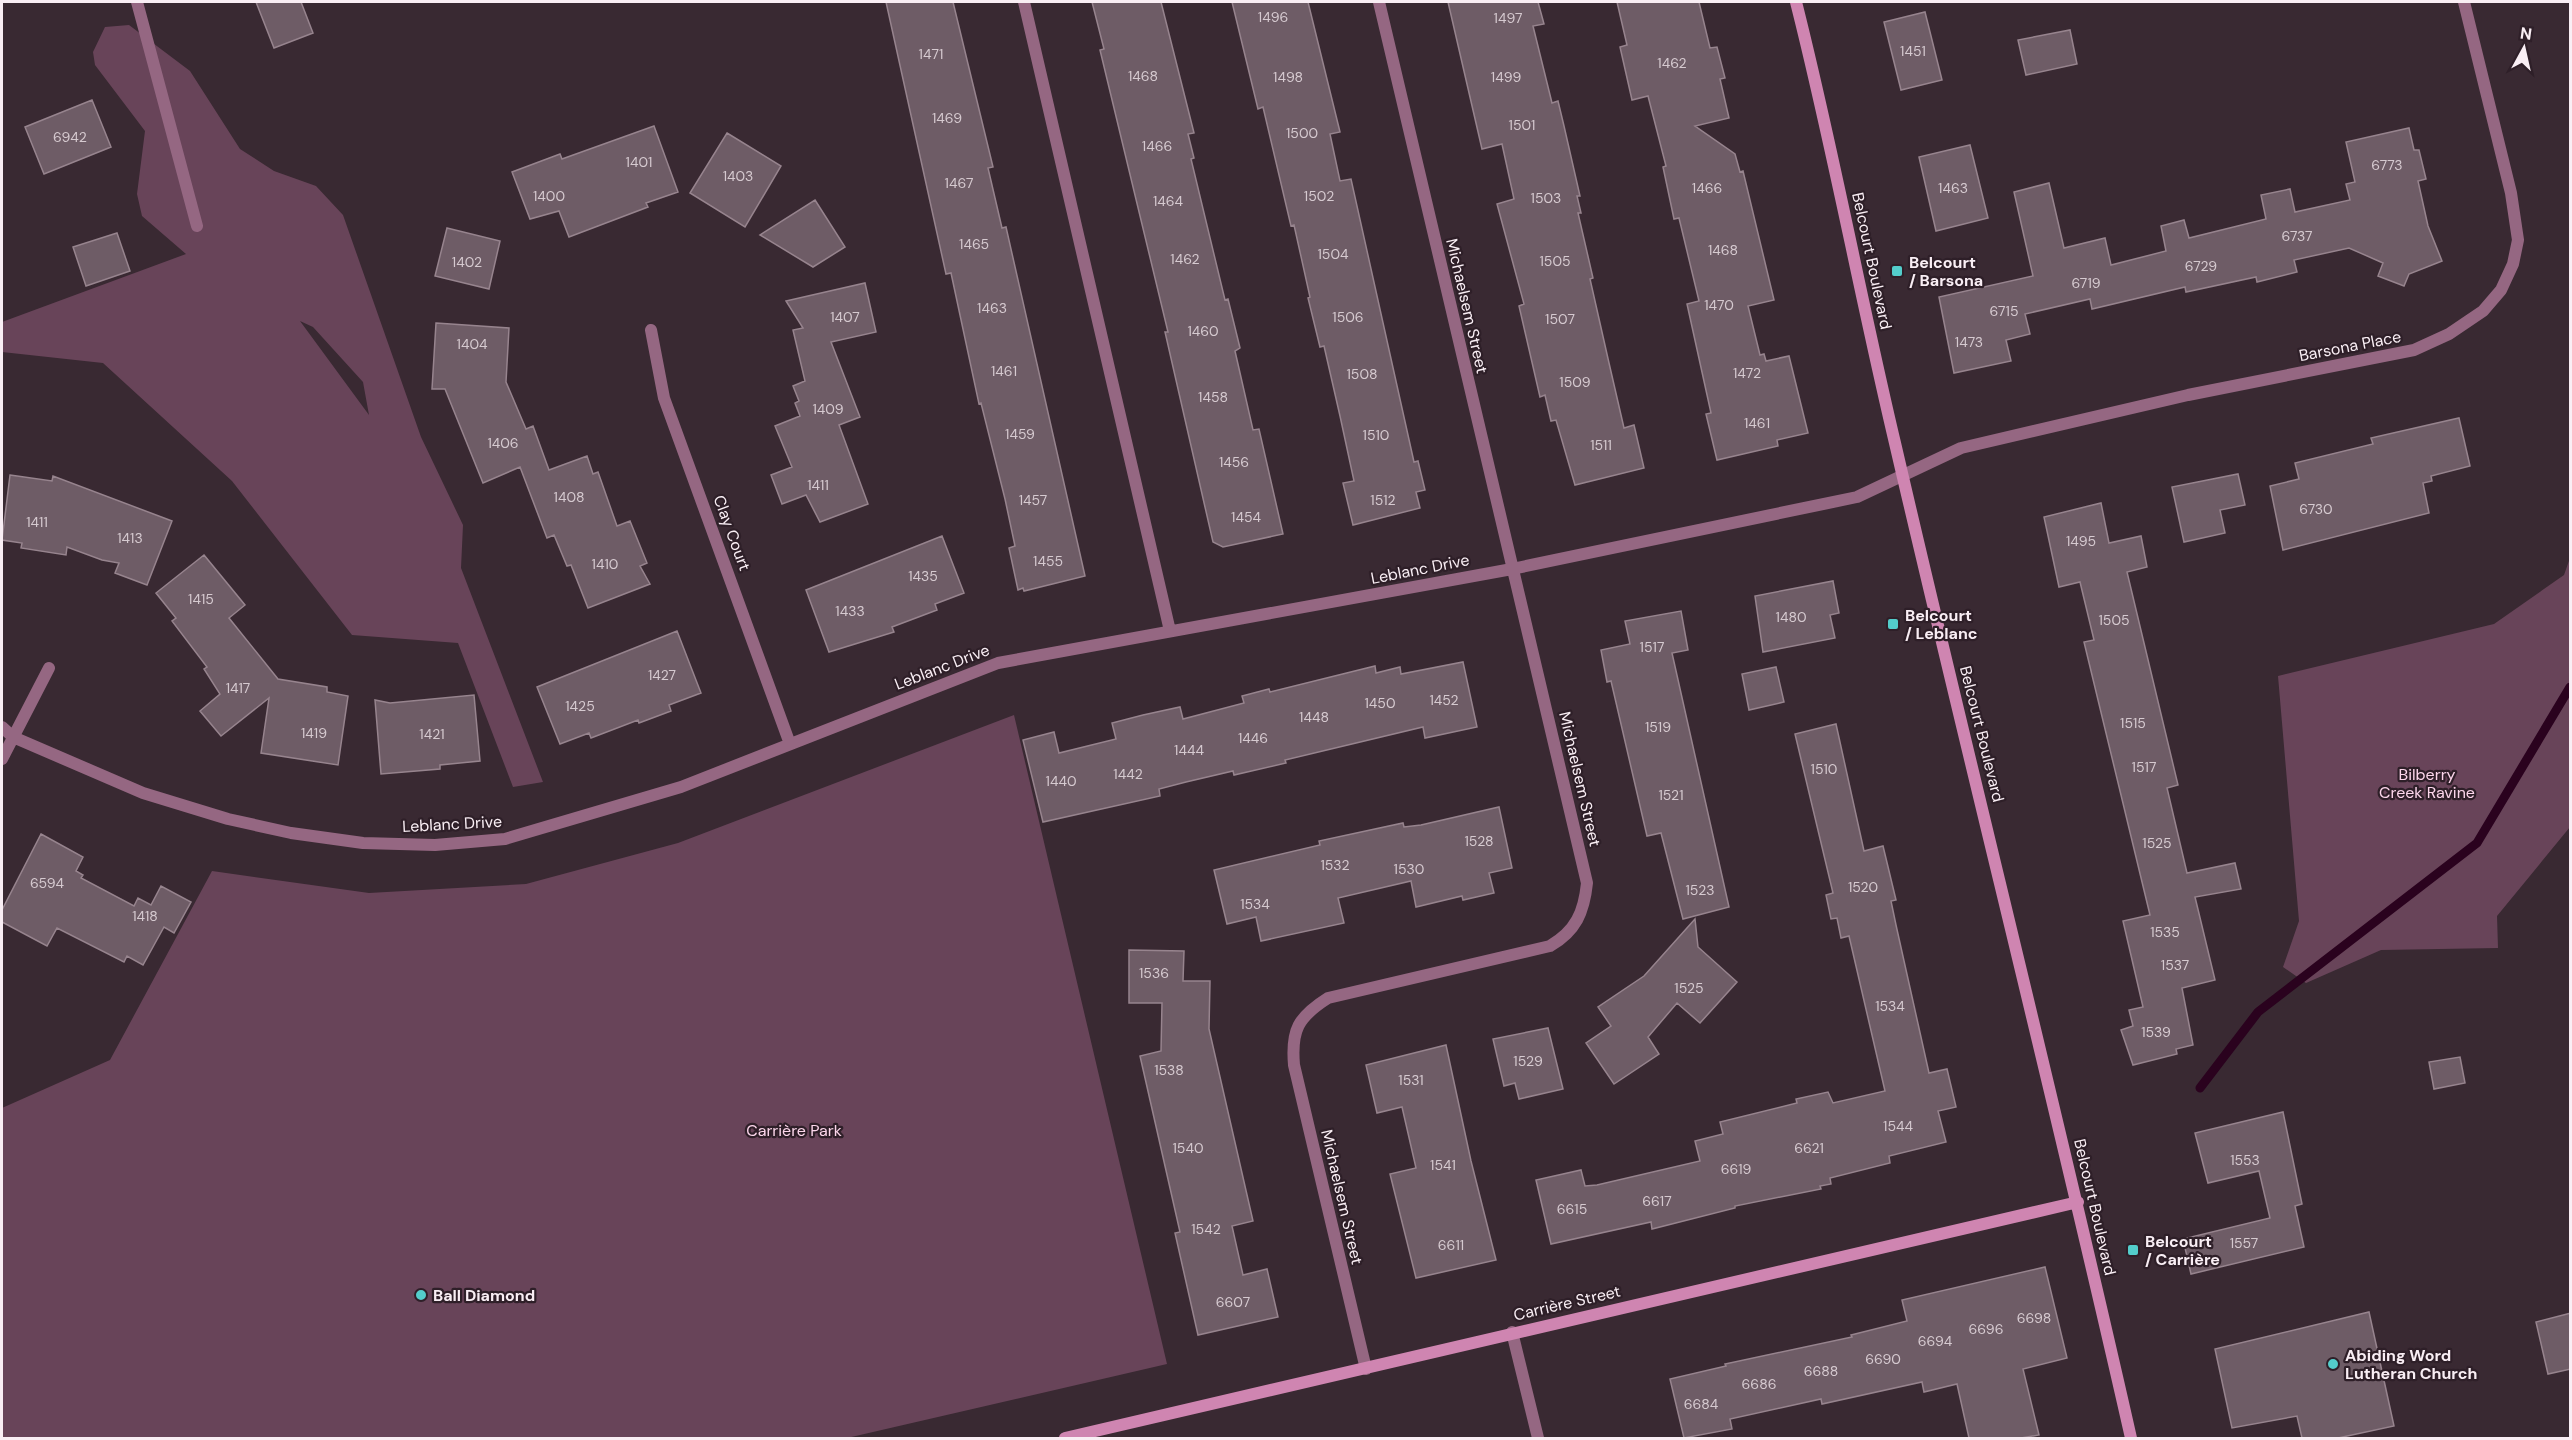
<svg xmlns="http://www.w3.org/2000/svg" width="2572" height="1440" font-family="'DM Sans',sans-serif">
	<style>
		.green { fill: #684459; fill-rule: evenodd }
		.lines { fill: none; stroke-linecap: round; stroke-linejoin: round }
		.stream { stroke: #2a021e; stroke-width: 9 }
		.building { fill: #6e5c66; stroke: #97848e; stroke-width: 1.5 }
		.lane { stroke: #956782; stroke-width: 12 }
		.street { stroke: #956782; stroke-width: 12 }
		.secondary { stroke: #cf85b1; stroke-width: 12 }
		.poi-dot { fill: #53cdcb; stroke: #2e1f28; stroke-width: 2 }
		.labels { text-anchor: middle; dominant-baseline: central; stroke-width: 4.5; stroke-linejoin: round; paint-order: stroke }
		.number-label { font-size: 14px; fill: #d6cad0 }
		.street-label { font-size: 16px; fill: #f9eef4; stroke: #2e1f28 }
		.poi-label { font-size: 16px; font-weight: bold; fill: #f9eef4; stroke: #2e1f28; text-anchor: start }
		.park-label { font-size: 16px; fill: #fcd6eb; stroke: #2e1f28 }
	</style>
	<rect width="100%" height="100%" fill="#392932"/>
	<path class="green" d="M129 25 190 71 240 149 274 171 316 186 343 215 421 437 463 525 461 568 543 782 513 787 458 643 352 635 232 481 103 363 2 352V322L186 254 142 216 137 194 145 131 95 65 93 52 105 27ZM300 321 313 327 363 382 369 415Z
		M2570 558V827L2497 916 2498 948 2381 950 2306 983 2283 967 2299 921 2278 676 2494 624 2564 575Z
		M1014 715 1167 1364 847 1438H2V1108L110 1060 212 871 369 893 526 884 678 843Z"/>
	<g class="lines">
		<path class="stream" d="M2200 1088 2258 1012 2477 843 2570 687"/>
	</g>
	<path class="building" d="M256 2H301L313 33 274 48Z
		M886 2H953L993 167 988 168 1002 228 1006 227 1085 576 1024 591 1023 588 1018 590 1009 548 1015 546 1005 499 981 403 979 404 951 273 946 274Z
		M1092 2H1161L1194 133 1188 134 1194 158 1191 159 1225 300 1228 299 1240 348 1235 351 1253 430 1259 429 1283 534 1223 547 1213 542 1165 332H1168L1100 50 1104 49Z
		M1232 2H1308L1340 132 1330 134 1340 181 1351 179 1414 462 1418 461 1425 490 1416 492 1420 508 1353 525 1343 483 1354 481 1340 416 1324 346 1320 347 1308 298 1310 297 1294 225 1291 226 1263 107 1258 109Z
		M1448 2H1538L1544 24 1533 26 1552 103 1558 101 1564 126 1580 196H1577L1581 213H1578L1593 278 1590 279 1609 363 1624 428 1634 425 1644 468 1575 485 1556 420 1551 421 1545 395 1540 397 1519 306 1524 304 1497 204 1514 199 1502 144 1482 149Z
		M1617 2H1699L1710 48 1717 47 1725 78 1720 79 1729 118 1695 126 1735 154 1740 172 1743 171 1774 300 1748 306 1760 355 1764 354 1766 361 1789 356 1808 433 1777 440 1778 446 1717 460 1706 414 1711 413 1687 304 1699 301 1679 218 1674 219 1663 167 1666 166 1648 96 1632 100 1620 47 1627 45Z
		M1925 12 1942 80 1901 90 1884 22Z
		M2070 30 2077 64 2026 75 2018 40Z
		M92 100 111 147 44 174 25 127Z
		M654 126 678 192 646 203 648 207 569 237 559 211 530 219 512 172 560 154 562 159Z
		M2409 128 2414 150H2419L2426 179 2418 181 2428 226 2442 261 2409 274 2404 286 2378 276 2383 263 2349 248 2294 260 2297 272 2257 282 2256 277 2186 292 2185 287 2092 309 2090 299 2025 314 2030 334 2006 340 2011 361 1954 373 1939 297 2033 276 2014 192 2049 183 2064 248 2105 238 2111 265 2166 251 2161 226 2184 220 2189 238 2266 219 2261 195 2290 189 2295 212 2350 200 2346 184 2355 182 2346 142Z
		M727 133 781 166 745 227 690 193Z
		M1970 145 1988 218 1936 231 1919 157Z
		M815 200 845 247 813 267 760 235Z
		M447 228 500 241 489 289 435 276Z
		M117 233 130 271 86 286 73 247Z
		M865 283 876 332 831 342 860 417 839 425 868 504 820 522 806 495 782 504 771 475 792 467 775 426 800 416 795 403 799 401 793 386 805 381 793 330 803 328 786 301Z
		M436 323 509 328 506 382 526 429 533 426 549 470 587 456 593 474 598 472 617 526 630 521 647 563 640 566 650 584 588 608 571 565 567 566 554 535 547 538 520 467 483 483 445 389H432Z
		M2459 418 2470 466 2431 476 2432 481 2423 483 2429 513 2283 550 2270 486 2299 479 2295 463 2373 444 2371 438Z
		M2238 474 2245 505 2220 510 2225 533 2184 542 2172 487Z
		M10 475 52 481 53 476 172 521 147 585 115 573 119 563 102 560 67 547 66 555 21 548 22 543 2 540Z
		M2101 503 2109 543 2141 536 2147 567 2127 572 2178 785 2167 788 2187 873 2235 863 2241 889 2195 897 2215 980 2182 988 2193 1045 2176 1049 2177 1054 2133 1065 2121 1030 2133 1026 2129 1010 2143 1007 2123 921 2150 915 2084 642 2094 640 2080 582 2059 587 2044 517Z
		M942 536 964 593 935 604 937 610 892 627 894 632 829 652 806 590Z
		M204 555 245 605 229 618 278 679 327 687V692L348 696 338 765 261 753 269 698 221 736 200 711 220 694 204 669 207 667 172 621 176 618 156 593Z
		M1833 581 1839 613 1830 615 1835 638 1763 652 1755 596Z
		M1681 611 1688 650 1672 653 1729 907 1683 919 1661 833 1647 836 1611 681 1607 682 1601 650 1630 644 1625 621Z
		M677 631 701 693 669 705 671 711 639 723 638 720 591 738 589 733 560 744 537 687Z
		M1463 662 1477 727 1425 738 1423 727 1285 760 1286 763 1234 775 1233 771 1186 782 1159 789 1160 796 1043 822 1023 740 1054 732 1059 753 1116 739 1112 723 1143 715 1180 707 1183 719 1244 703 1242 696 1269 689 1270 692 1375 666 1376 673 1400 667 1401 674Z
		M1776 667 1784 702 1749 710 1742 674Z
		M474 695 480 761 440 765V769L381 774 375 700 390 703Z
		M1836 724 1864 851 1883 846 1896 900 1891 901 1896 925 1929 1073 1947 1069 1956 1107 1938 1111 1946 1142 1889 1156 1890 1163 1830 1178 1831 1184 1820 1186 1821 1189 1735 1206V1208L1652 1229 1651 1222 1551 1244 1536 1180 1581 1170 1585 1186 1597 1185 1700 1161 1695 1141 1723 1134 1720 1122 1797 1103 1796 1099 1828 1092 1833 1103 1885 1091 1849 936 1841 938 1837 918 1831 919 1826 895 1833 893 1795 734Z
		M1499 807 1512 868 1489 873 1494 893 1463 900 1462 896 1416 907 1411 881 1338 898 1344 923 1261 941 1256 917 1227 924 1214 870 1320 845 1319 841 1403 823 1404 827 1421 825Z
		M41 834 83 857 76 871 83 875 81 878 134 906 138 898 151 905 161 886 191 902 174 933 164 927 143 965 127 956 124 962 57 928 47 946 2 922V910Z
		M1695 919 1698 947 1737 982 1700 1023 1677 1003 1648 1037 1659 1054 1614 1084 1586 1043 1611 1026 1598 1007 1644 976Z
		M1129 950 1184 951 1183 981H1210L1209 1029 1253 1221 1232 1226 1243 1275 1267 1269 1278 1317 1198 1335 1175 1233 1180 1232 1140 1056 1161 1051 1162 1003H1129Z
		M1548 1028 1563 1089 1519 1099 1515 1083 1504 1086 1493 1039Z
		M1446 1045 1471 1161 1496 1260 1416 1278 1390 1174 1416 1168 1402 1107 1377 1113 1366 1065Z
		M2460 1057 2465 1083 2434 1089 2429 1062Z
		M2283 1112 2302 1204 2295 1206 2304 1247 2191 1274 2183 1239 2270 1218 2259 1171 2208 1183 2195 1133Z
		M2045 1267 2067 1358 2023 1369 2039 1435 2021 1438H1969L1957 1384 1924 1392 1922 1382 1822 1404 1821 1399 1730 1419 1732 1429 1684 1438 1670 1379 1726 1366 1725 1364 1852 1337 1851 1335 1907 1321 1902 1300Z
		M2369 1312 2394 1426 2338 1438H2302L2297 1416 2232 1428 2215 1349Z
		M2571 1313V1369L2548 1374 2536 1322Z"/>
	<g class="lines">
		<path class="lane" d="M137 2 197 226
			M1512 1332 1538 1438"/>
		<path class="street" d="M1024 2 1170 631
			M651 330 664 398 790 744
			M2 727 13 737 143 793 228 819 291 833 363 843 435 845 505 839 681 787 998 663 1512 569 1857 497 1961 448 2188 395 2414 350 2449 334 2483 311 2501 290 2513 264 2518 240 2511 193 2464 2
			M2 759 49 668
			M1366 1369 1294 1065C1291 1030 1298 1017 1328 998L1550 946C1576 931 1584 912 1587 883L1379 2"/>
		<path class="secondary" d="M1796 2C1833 148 1860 296 1895 443 1972 775 2056 1106 2131 1438
			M1065 1438 2078 1202"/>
	</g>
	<g class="poi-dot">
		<rect x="1891" y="265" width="12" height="12" rx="3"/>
		<rect x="1887" y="618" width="12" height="12" rx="3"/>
		<rect x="2127" y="1244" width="12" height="12" rx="3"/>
		<circle cx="421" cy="1295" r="6"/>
		<circle cx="2333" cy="1364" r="6"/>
	</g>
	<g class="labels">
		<g class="number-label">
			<text x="1273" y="17">1496</text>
			<text x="1508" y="18">1497</text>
			<text x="1913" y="51">1451</text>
			<text x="931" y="54">1471</text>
			<text x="1672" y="63">1462</text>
			<text x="1143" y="76">1468</text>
			<text x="1288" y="77">1498</text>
			<text x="1506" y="77">1499</text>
			<text x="947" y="118">1469</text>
			<text x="1522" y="125">1501</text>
			<text x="1302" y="133">1500</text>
			<text x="70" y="137">6942</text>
			<text x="1157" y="146">1466</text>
			<text x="639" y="162">1401</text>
			<text x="2387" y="165">6773</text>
			<text x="738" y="176">1403</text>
			<text x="959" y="183">1467</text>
			<text x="1707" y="188">1466</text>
			<text x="1953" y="188">1463</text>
			<text x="549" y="196">1400</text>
			<text x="1319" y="196">1502</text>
			<text x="1546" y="198">1503</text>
			<text x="1168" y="201">1464</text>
			<text x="2297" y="236">6737</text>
			<text x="974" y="244">1465</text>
			<text x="1723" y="250">1468</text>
			<text x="1333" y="254">1504</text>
			<text x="1185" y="259">1462</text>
			<text x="1555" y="261">1505</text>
			<text x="467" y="262">1402</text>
			<text x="2201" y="266">6729</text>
			<text x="2086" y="283">6719</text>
			<text x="1719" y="305">1470</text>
			<text x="992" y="308">1463</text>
			<text x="2004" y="311">6715</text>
			<text x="845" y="317">1407</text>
			<text x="1348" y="317">1506</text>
			<text x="1560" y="319">1507</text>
			<text x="1203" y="331">1460</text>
			<text x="1969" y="342">1473</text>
			<text x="472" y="344">1404</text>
			<text x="1004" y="371">1461</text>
			<text x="1747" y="373">1472</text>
			<text x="1362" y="374">1508</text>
			<text x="1575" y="382">1509</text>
			<text x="1213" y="397">1458</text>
			<text x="828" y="409">1409</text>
			<text x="1757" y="423">1461</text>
			<text x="1020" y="434">1459</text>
			<text x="1376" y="435">1510</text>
			<text x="503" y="443">1406</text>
			<text x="1601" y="445">1511</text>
			<text x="1234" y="462">1456</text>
			<text x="818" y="485">1411</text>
			<text x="569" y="497">1408</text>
			<text x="1033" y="500">1457</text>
			<text x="1383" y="500">1512</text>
			<text x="2316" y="509">6730</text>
			<text x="1246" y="517">1454</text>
			<text x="37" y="522">1411</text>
			<text x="130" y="538">1413</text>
			<text x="2081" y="541">1495</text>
			<text x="1048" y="561">1455</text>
			<text x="605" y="564">1410</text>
			<text x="923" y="576">1435</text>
			<text x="201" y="599">1415</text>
			<text x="850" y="611">1433</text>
			<text x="1791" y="617">1480</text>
			<text x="2114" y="620">1505</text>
			<text x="1652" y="647">1517</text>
			<text x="662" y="675">1427</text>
			<text x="238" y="688">1417</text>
			<text x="1444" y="700">1452</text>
			<text x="1380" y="703">1450</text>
			<text x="580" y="706">1425</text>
			<text x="1314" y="717">1448</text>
			<text x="2133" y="723">1515</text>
			<text x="1658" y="727">1519</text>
			<text x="314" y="733">1419</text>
			<text x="432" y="734">1421</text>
			<text x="1253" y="738">1446</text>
			<text x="1189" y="750">1444</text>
			<text x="2144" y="767">1517</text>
			<text x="1824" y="769">1510</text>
			<text x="1128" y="774">1442</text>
			<text x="1061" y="781">1440</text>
			<text x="1671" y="795">1521</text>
			<text x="1479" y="841">1528</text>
			<text x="2157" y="843">1525</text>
			<text x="1335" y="865">1532</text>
			<text x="1409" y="869">1530</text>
			<text x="47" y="883">6594</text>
			<text x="1863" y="887">1520</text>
			<text x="1700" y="890">1523</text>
			<text x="1255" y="904">1534</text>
			<text x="145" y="916">1418</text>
			<text x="2165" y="932">1535</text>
			<text x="2175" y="965">1537</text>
			<text x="1154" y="973">1536</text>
			<text x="1689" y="988">1525</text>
			<text x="1890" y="1006">1534</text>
			<text x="2156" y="1032">1539</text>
			<text x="1528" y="1061">1529</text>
			<text x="1169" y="1070">1538</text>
			<text x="1411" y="1080">1531</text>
			<text x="1898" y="1126">1544</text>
			<text x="1188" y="1148">1540</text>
			<text x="1809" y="1148">6621</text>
			<text x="2245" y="1160">1553</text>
			<text x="1443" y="1165">1541</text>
			<text x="1736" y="1169">6619</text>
			<text x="1657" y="1201">6617</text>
			<text x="1572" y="1209">6615</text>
			<text x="1206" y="1229">1542</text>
			<text x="2244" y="1243">1557</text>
			<text x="1451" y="1245">6611</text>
			<text x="1233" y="1302">6607</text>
			<text x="2034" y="1318">6698</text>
			<text x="1986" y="1329">6696</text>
			<text x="1935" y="1341">6694</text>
			<text x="1883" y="1359">6690</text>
			<text x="1821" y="1371">6688</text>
			<text x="1759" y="1384">6686</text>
			<text x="1701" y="1404">6684</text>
		</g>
		<g class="street-label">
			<text transform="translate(1872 261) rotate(78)">Belcourt Boulevard</text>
			<text transform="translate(1467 306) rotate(77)">Michaelsem Street</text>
			<text transform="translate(2350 346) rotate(-11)">Barsona Place</text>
			<text transform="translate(732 533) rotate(70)">Clay Court</text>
			<text transform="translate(1420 569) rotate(-11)">Leblanc Drive</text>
			<text transform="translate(942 667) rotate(-21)">Leblanc Drive</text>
			<text transform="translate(1982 734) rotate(76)">Belcourt Boulevard</text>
			<text transform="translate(1580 779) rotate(77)">Michaelsem Street</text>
			<text transform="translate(452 824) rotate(-3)">Leblanc Drive</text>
			<text transform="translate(1342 1197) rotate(77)">Michaelsem Street</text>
			<text transform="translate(2095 1207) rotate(77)">Belcourt Boulevard</text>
			<text transform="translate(1567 1303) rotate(-13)">Carrière Street</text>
		</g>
		<g class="poi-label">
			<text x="1909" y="262">Belcourt<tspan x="1909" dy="18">/ Barsona</tspan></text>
			<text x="1905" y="615">Belcourt<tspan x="1905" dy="18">/ Leblanc</tspan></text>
			<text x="2145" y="1241">Belcourt<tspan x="2145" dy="18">/ Carrière</tspan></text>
			<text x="433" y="1295">Ball Diamond</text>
			<text x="2345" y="1355">Abiding Word<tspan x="2345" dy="18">Lutheran Church</tspan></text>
		</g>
		<g class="park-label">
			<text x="2427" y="774">Bilberry<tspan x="2427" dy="18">Creek Ravine</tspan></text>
			<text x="794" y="1130">Carrière Park</text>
		</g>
	</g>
	<rect width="2572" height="1440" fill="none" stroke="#f9eef4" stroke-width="6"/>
	<g transform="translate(2524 48) rotate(8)" stroke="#2e1f28" stroke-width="4.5" paint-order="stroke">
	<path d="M0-4.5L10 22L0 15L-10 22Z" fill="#f9eef4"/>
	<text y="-9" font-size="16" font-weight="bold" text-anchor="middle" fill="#f9eef4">N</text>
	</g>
</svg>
